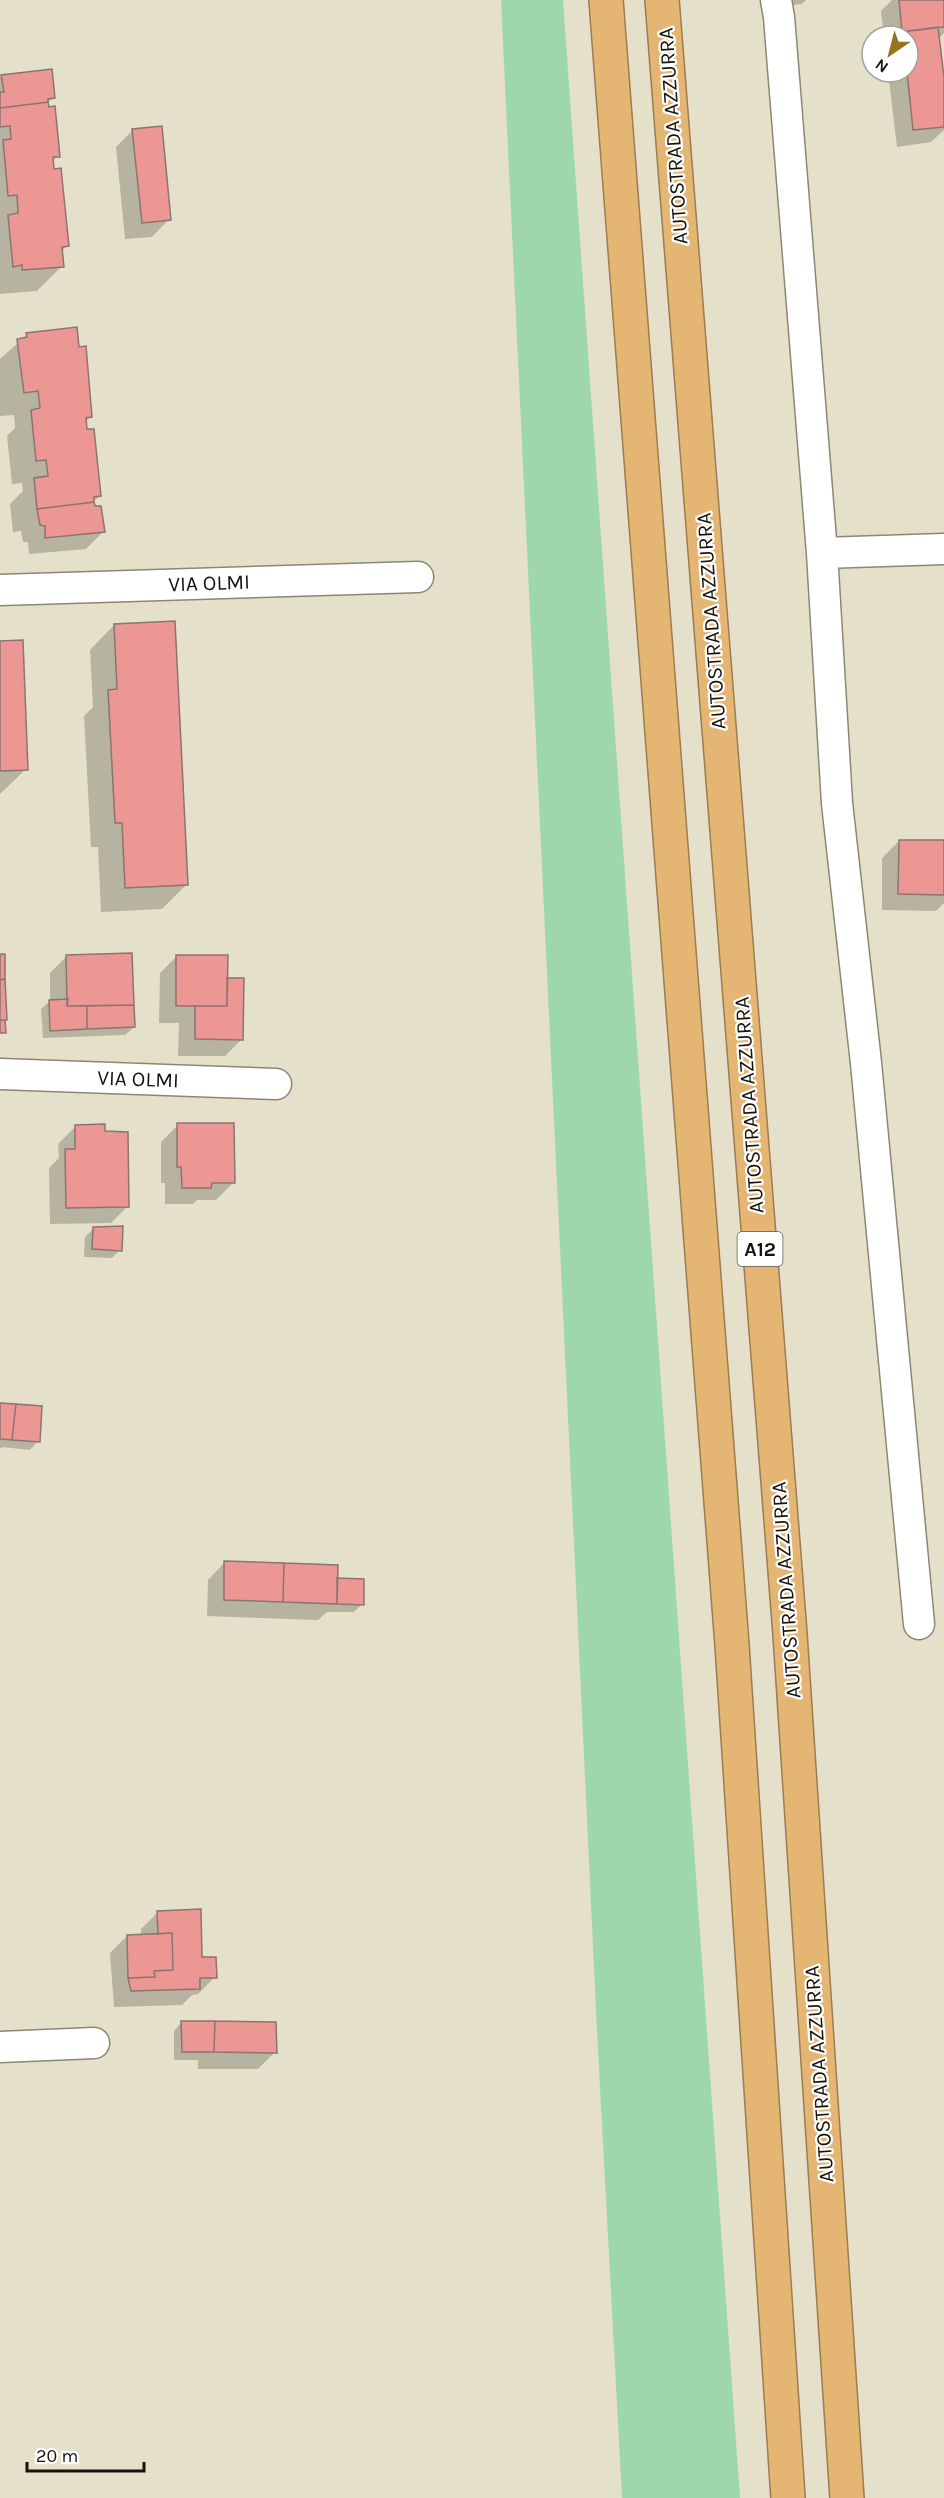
<svg xmlns="http://www.w3.org/2000/svg" width="944" height="2498" font-family="Karla,sans-serif">
	<style>
		.green { fill: #9dd7aa }
		.shadow { fill: #0003 }
		.building { fill: #ec9793; stroke: #8b7472; stroke-width: 1.5 }
		.lines { fill: none; stroke-linecap: round; stroke-linejoin: round }
		.minor-casing { stroke: #8c8774; stroke-width: 33 }
		.motorway-casing { stroke: #9c7c50; stroke-width: 36 }
		.minor { stroke: #fff; stroke-width: 30 }
		.motorway { stroke: #e5b574; stroke-width: 33 }
		.labels { text-anchor: middle; dominant-baseline: central; stroke-width: 4.5; stroke-linejoin: round; paint-order: stroke }
		.shield { fill: #fff; stroke: #5b5a55; stroke-width: 1.5 }
		.shield-label { font-size: 20px; font-weight: bold; fill: #15130c }
		.street-label { font-size: 21px; fill: #15130c; stroke: #fff }
	</style>
	<rect width="100%" height="100%" fill="#e5e0ca"/>
	<path class="green" d="M501 0H563L740 2498H622L597 2031Z"/>
	<path class="shadow" d="M780 0H806L802 4 781 6Z
		M892 0H944V33L938 39 944 90V130L931 142 897 147 888 72H908V36H884L881 11Z
		M2 76 53 98 47 104 58 156 52 162 67 246 61 252 62 266 37 291 0 294V78Z
		M133 130 169 219 152 237 125 239 116 147Z
		M27 335 91 416 85 422 99 496 93 502 103 532 86 549 29 554 28 542H23L21 531 13 532 10 504 23 491 22 483 12 484 7 436 15 428 14 415 0 416V359Z
		M114 625 186 885 162 909 101 912 98 847H91L84 716 93 707 90 650Z
		M0 642 26 769 0 794Z
		M899 841 944 842V903L936 911 882 910V858Z
		M131 954 134 1027 125 1035 43 1038 41 1009 50 1001V973L67 956Z
		M177 956 226 980 242 1039 225 1056H178L179 1023H159L160 973Z
		M178 1125 233 1183 216 1200H197L193 1204H165V1183H161V1142Z
		M75 1127 104 1133 128 1206 111 1223 50 1224 49 1168 59 1158 58 1144Z
		M94 1228 120 1250 112 1258 84 1257 85 1237Z
		M0 1405 38 1441 30 1450 2 1447 0 1449Z
		M225 1562 336 1582 362 1604 354 1612H327L318 1620 207 1616 208 1580Z
		M158 1912 215 1977 198 1994 192 1995 182 2005 114 2007 110 1953 127 1936H141V1929Z
		M182 2022 275 2052 258 2069H198V2060H174V2031Z"/>
	<path class="building" d="M899 0H944V27L902 32Z
		M938 27 944 77V127L913 130 907 72 908 36H903L902 32Z
		M52 69 55 98 48 99V102L0 108V92H4L1 75Z
		M48 102 49 107 55 106 60 157H53L54 169 61 168 69 246 62 247 64 267 22 270V265L13 267 8 215 18 213 17 195 8 196 3 140 11 139 10 126 0 127V108Z
		M162 126 171 220 142 223 132 129Z
		M77 327 79 347 86 346 92 417 86 418 87 429H94L101 496 94 497V502L37 509 34 478 48 476 46 460 36 461 31 410 40 408 38 391 24 393 17 339 27 337 26 333Z
		M94 502 95 506H101L105 532 45 538V526L40 525 37 509Z
		M175 621 188 885 125 888 122 823H115L108 690 117 689 114 624Z
		M23 640 28 770 0 771V641Z
		M899 840H944V895L898 894Z
		M132 953 134 1005 67 1006 66 955Z
		M0 954H5V979L0 980Z
		M176 955H228L227 1006H176Z
		M227 978H244L243 1040 195 1039V1006H227Z
		M5 979 7 1020H0V980Z
		M68 999 67 1006H87V1029L50 1031 49 1000Z
		M134 1005 135 1027 87 1029V1006Z
		M0 1020H5L6 1033H0Z
		M177 1123H234L235 1183H212L211 1188H182L181 1167H177Z
		M105 1124V1131L128 1132 129 1207 66 1208 65 1149H75V1125Z
		M123 1226 122 1251 92 1249 93 1227Z
		M0 1403 16 1404 12 1440 0 1439Z
		M16 1404 42 1406 40 1442 12 1440Z
		M224 1561 284 1563 283 1602 224 1600Z
		M284 1563 338 1565 337 1604 283 1602Z
		M337 1578 364 1579V1605L337 1604Z
		M201 1909 202 1957H216L217 1978H200V1989L131 1991 128 1978 155 1977 154 1971 173 1970 172 1933 158 1934 157 1911Z
		M172 1933 173 1970 154 1971 155 1977 128 1978 127 1935Z
		M181 2021H215L214 2052H182Z
		M215 2021 276 2022 277 2053 214 2052Z"/>
	<g class="lines">
		<defs>
			<path id="minor" d="M776 0 779 17 822 553 837 803 866 1063 919 1624
				M822 553 944 549
				M0 590 418 577
				M0 1074 276 1084
				M0 2047 94 2043"/>
			<path id="motorway" d="M606 0 732 1645 788 2498
				M662 0 790 1634 847 2498"/>
		</defs>
		<use href="#minor" class="minor-casing"/>
		<use href="#motorway" class="motorway-casing"/>
		<use href="#minor" class="minor"/>
		<use href="#motorway" class="motorway"/>
	</g>
	<g class="labels">
		<rect class="shield" x="737.5" y="1232" width="45" height="34" rx="4.5"/>
		<g class="shield-label">
			<text x="760" y="1249">A12</text>
		</g>
		<g class="street-label">
			<text transform="translate(673 136) rotate(-94)">AUTOSTRADA AZZURRA</text>
			<text transform="translate(209 583) rotate(-2)">VIA OLMI</text>
			<text transform="translate(711 621) rotate(-94)">AUTOSTRADA AZZURRA</text>
			<text transform="translate(138 1079) rotate(2)">VIA OLMI</text>
			<text transform="translate(749 1105) rotate(-94)">AUTOSTRADA AZZURRA</text>
			<text transform="translate(786 1590) rotate(-94)">AUTOSTRADA AZZURRA</text>
			<text transform="translate(819 2074) rotate(-94)">AUTOSTRADA AZZURRA</text>
		</g>
	</g>
	<g transform="translate(890 54) rotate(215)"><circle r="28" fill="#ffffff" stroke="#a1a19e" stroke-width="1.5"/>
	<path d="M0-4.5L10 22L0 15L-10 22Z" fill="#96741d"/>
	<text y="-9" font-size="16" font-weight="bold" text-anchor="middle" fill="#15130c">N</text>
	</g>
	<path d="M27 2462v9h117v-9" fill="none" stroke="#15130c" stroke-width="3"/>
	<text x="36" y="2462" font-size="18" fill="#15130c" stroke="#ffffff" stroke-width="4.5" paint-order="stroke">20 m</text>
</svg>
